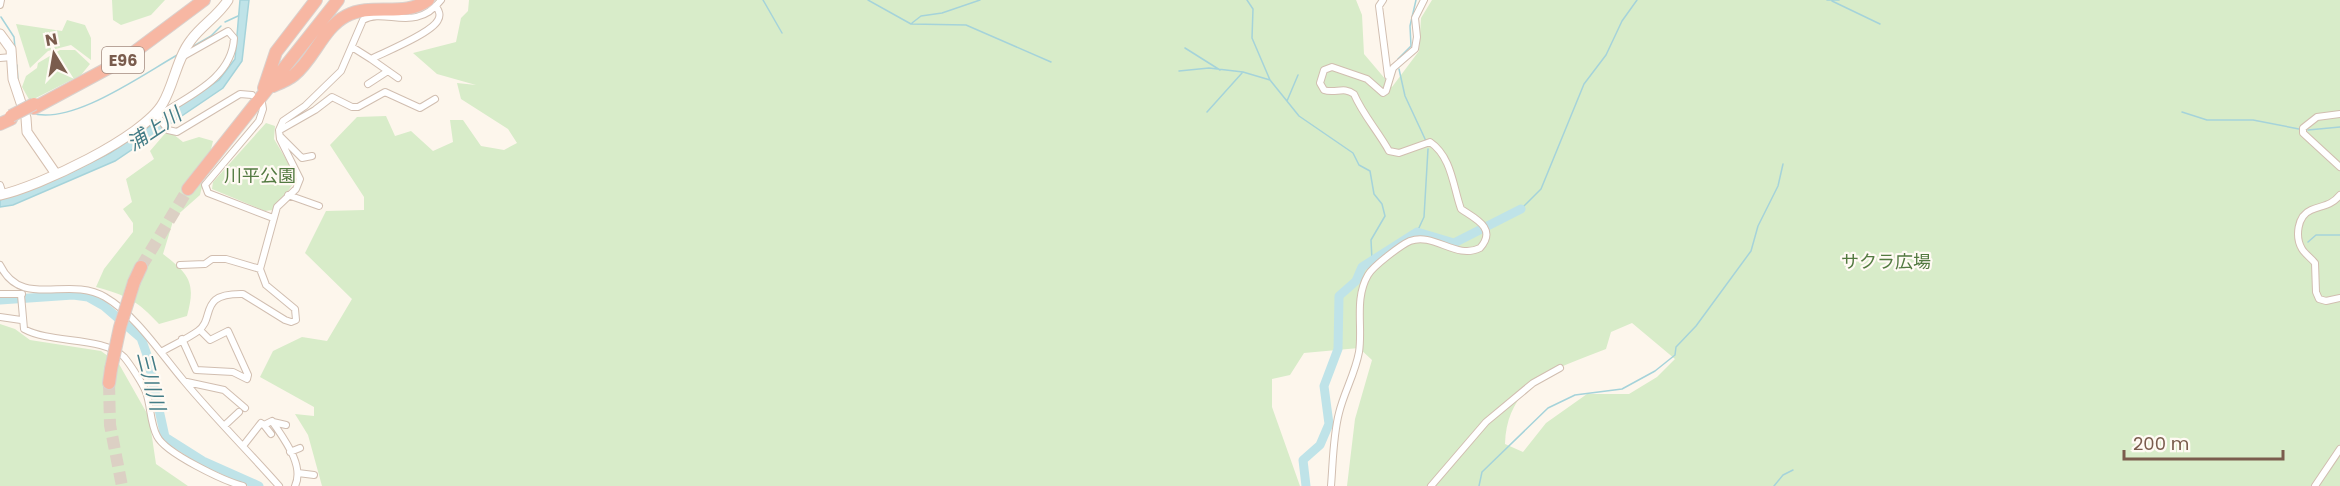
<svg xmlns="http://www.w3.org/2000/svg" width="2340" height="486" font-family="Poppins,'Noto Sans JP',sans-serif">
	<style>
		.green { fill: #d8ecc9; fill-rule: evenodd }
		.water { fill: #bfe3e8; stroke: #a5d3da; stroke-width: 1.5 }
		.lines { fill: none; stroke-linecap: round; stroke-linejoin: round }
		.stream { stroke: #a5d3da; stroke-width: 1.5 }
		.river { stroke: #bfe3e8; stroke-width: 9 }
		.highway-tunnel { stroke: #dcd0c4; stroke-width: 12; stroke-dasharray: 12 6; stroke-linecap: butt }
		.street-casing { stroke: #d1beb0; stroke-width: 8 }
		.secondary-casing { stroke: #d6c0b0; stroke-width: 11 }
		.highway-casing { stroke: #dad1cd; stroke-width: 14 }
		.street { stroke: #fff; stroke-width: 6 }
		.secondary { stroke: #fff; stroke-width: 9 }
		.highway { stroke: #f7b7a3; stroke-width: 12 }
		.highway-bridge-casing { stroke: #dad1cd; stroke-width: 14; stroke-linecap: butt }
		.highway-bridge { stroke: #f7b7a3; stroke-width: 12 }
		.labels { text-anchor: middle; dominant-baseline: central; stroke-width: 4.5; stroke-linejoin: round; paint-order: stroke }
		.shield { fill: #fffaf3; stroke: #a28b7f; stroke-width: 1.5 }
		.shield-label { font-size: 16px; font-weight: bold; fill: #7a5c4d }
		.park-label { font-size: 18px; fill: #537a41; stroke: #fffaf3 }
		.water-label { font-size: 20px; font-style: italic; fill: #437c86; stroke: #fffaf3 }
	</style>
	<rect width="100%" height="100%" fill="#fdf6ec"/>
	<path class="green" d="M112 0H165L151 15 121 25 113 20Z
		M469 0H1356L1362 15 1364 54 1392 87 1419 51 1421 18 1432 0H2340V486H1347L1355 419 1372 360 1359 348 1304 353 1290 375 1272 379V407L1300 486H322L308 435 295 414 314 416V407L260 377 273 351 302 337 327 341 352 299 305 253 326 211 364 210V197L330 145 357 117 386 116 395 136 411 131 433 151 453 142 450 120H463L481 146 504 150 517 143 508 129 461 99 457 83 476 85 437 74 413 53 456 42 461 18 468 11ZM1632 323 1675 359 1657 377 1629 394H1587L1546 423 1523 452 1505 444C1507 382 1557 368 1606 349L1611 332Z
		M67 20 85 25 91 38V60L71 45 48 51 30 68 16 24 62 31Z
		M60 50H75L90 64 81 75 30 101 22 87 26 76 37 68 38 63Z
		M266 123 275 126 274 139 296 176C292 191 280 196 273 210L265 211 212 189 213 182Z
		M168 130 183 142 199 137 213 141 200 195 174 218 163 254C190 275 196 283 187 316L159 324C138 301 126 295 96 287L104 269 133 232V223L123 209 132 202 126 179 154 159 150 151Z
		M0 324 15 329 30 340 101 351 119 364 149 417 156 464 188 486H0Z"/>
	<path class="water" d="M240 0H249L242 61 223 88 115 161 13 205 0 207V200L71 172 110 153 219 80 235 59Z"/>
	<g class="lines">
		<path class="stream" d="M763 0 782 33
			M868 0 911 24 966 25 1051 62
			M1247 0 1253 9 1252 38 1270 80
			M1827 0H1839
			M1832 1 1880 24
			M1 17 14 37 15 48
			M225 22 238 16
			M912 23 921 16 942 13 980 0
			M192 47 211 36 221 26
			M1185 48 1220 70
			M1398 59 1411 46 1410 26 1416 0
			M17 65 18 81
			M1399 69 1405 96 1426 141
			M1179 71 1209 68 1243 72 1270 80 1299 116 1353 153 1359 165 1370 171 1374 194 1382 204 1385 216 1371 240 1372 260
			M1287 101 1298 75
			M1207 112 1242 73
			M2182 112 2207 120H2253L2299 129
			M31 113C72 126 143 74 179 54
			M2308 130 2340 127
			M1521 209 1541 189 1584 84 1606 55 1622 21 1637 0
			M1417 232 1424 217 1428 149
			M2308 242 2316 235H2340
			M1479 486 1482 472 1548 408 1575 395 1622 389 1655 371 1675 355 1676 347 1696 326 1751 251 1758 226 1778 186 1783 164
			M1774 486 1783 475 1793 470"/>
		<path class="river" d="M0 300 73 295 88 297 104 306 141 338 147 355 165 437 203 461 259 486
			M1306 486 1303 460 1320 445 1329 424 1324 386 1338 349 1339 296 1356 281 1362 267 1417 232 1454 243 1521 209"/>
		<path class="highway-tunnel" d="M141 267 188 189
			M109 383 110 425 122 486"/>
		<defs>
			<path id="street" d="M1383 0 1379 6 1388 76
				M0 5 1 0
				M352 47 371 59C385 52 432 33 438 20 441 15 439 11 436 6
				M0 58 12 57
				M371 59 398 78
				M368 84 388 71
				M262 103 263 109 259 121 205 185 208 193 273 218
				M156 114 168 130 177 132 240 94 252 95
				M2340 114 2317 117 2303 128V133L2340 167
				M158 116C188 96 232 79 234 38L228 31 182 57
				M280 130 315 110 332 97 352 107H358L385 92 420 108 435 99
				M280 136 302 158 312 156
				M0 185 3 194
				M288 195 319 206
				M2340 195C2331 206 2323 205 2311 210 2297 216 2295 237 2302 249 2305 254 2311 258 2315 263L2316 292 2319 299 2326 301 2340 298
				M0 265C22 310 68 275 105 297 136 315 161 354 184 381 214 417 248 451 279 486
				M180 265 205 264 212 259H226L260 269
				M0 294H22
				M21 295 24 329C51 344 103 336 124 357 130 364 143 384 146 392 151 406 150 423 157 436 165 453 224 481 243 486
				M0 317 21 320
				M182 339 196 370 233 372 247 379 248 375 228 331 210 340 200 330
				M161 352C173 345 187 339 198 331 216 318 197 293 243 294L285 320 291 322 296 320 295 309 266 285 260 269 277 207 296 189 300 179 280 139 279 130 283 121 305 106 341 71 363 20C385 7 415 34 441 0
				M187 382 224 390 245 408
				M273 422 286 425
				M264 425 271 434
				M224 426 239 412
				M243 446 261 423 264 425 272 421C283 438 305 465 295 486
				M290 452 300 448
				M298 473 314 475
				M1331 486C1333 462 1333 436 1339 413 1344 392 1355 374 1359 352 1363 327 1354 299 1368 275 1373 266 1401 245 1410 241 1434 232 1456 260 1480 248 1498 228 1474 218 1461 209 1453 187 1452 157 1430 142L1399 153 1389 151C1378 131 1363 115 1354 94 1344 86 1335 94 1324 90L1320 83 1324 70 1332 67 1367 79 1383 93 1386 91 1393 68 1415 49 1417 37 1415 18 1424 0
				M1431 486 1486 422 1533 383 1560 368
				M2315 486 2340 449"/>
			<path id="secondary" d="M0 34 11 49 13 79 26 118 27 132 56 174
				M0 195C38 187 144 137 163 103 174 84 177 58 191 40 202 25 218 16 228 0"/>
			<path id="highway" d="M273 86C280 83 288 80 294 75 314 59 323 28 346 16 372 2 404 18 428 0
				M264 88 276 52 316 0
				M34 108 125 59 204 0
				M0 124 11 119
				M188 189 338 0
				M134 282 141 267
				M109 383 111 369"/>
		</defs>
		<use href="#street" class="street-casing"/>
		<use href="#secondary" class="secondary-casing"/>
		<use href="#highway" class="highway-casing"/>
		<use href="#street" class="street"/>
		<use href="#secondary" class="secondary"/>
		<use href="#highway" class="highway"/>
		<defs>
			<path id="highway-bridge" d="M11 116 34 104
				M111 369 120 327 134 282"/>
		</defs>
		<use href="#highway-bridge" class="highway-bridge-casing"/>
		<use href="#highway-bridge" class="highway-bridge"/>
	</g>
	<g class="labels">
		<rect class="shield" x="102" y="47" width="42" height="26" rx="4.5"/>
		<g class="shield-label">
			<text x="123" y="60">E96</text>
		</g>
		<g class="park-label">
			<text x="260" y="175">川平公園</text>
			<text x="1886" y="261">サクラ広場</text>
		</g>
		<g class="water-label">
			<text transform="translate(154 129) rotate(-34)">浦上川</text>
			<text transform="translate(151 381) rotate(76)">三川川</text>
		</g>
	</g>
	<g transform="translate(54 54) rotate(349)" stroke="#fffaf3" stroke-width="4.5" paint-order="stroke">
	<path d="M0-4.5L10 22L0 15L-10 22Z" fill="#7a5c4d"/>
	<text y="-9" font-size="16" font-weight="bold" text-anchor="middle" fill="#7a5c4d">N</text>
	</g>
	<path d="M2124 450v9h159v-9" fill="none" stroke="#7a5c4d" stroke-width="3"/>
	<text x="2133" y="450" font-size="18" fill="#7a5c4d" stroke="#fffaf3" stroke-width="4.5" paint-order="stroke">200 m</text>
</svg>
